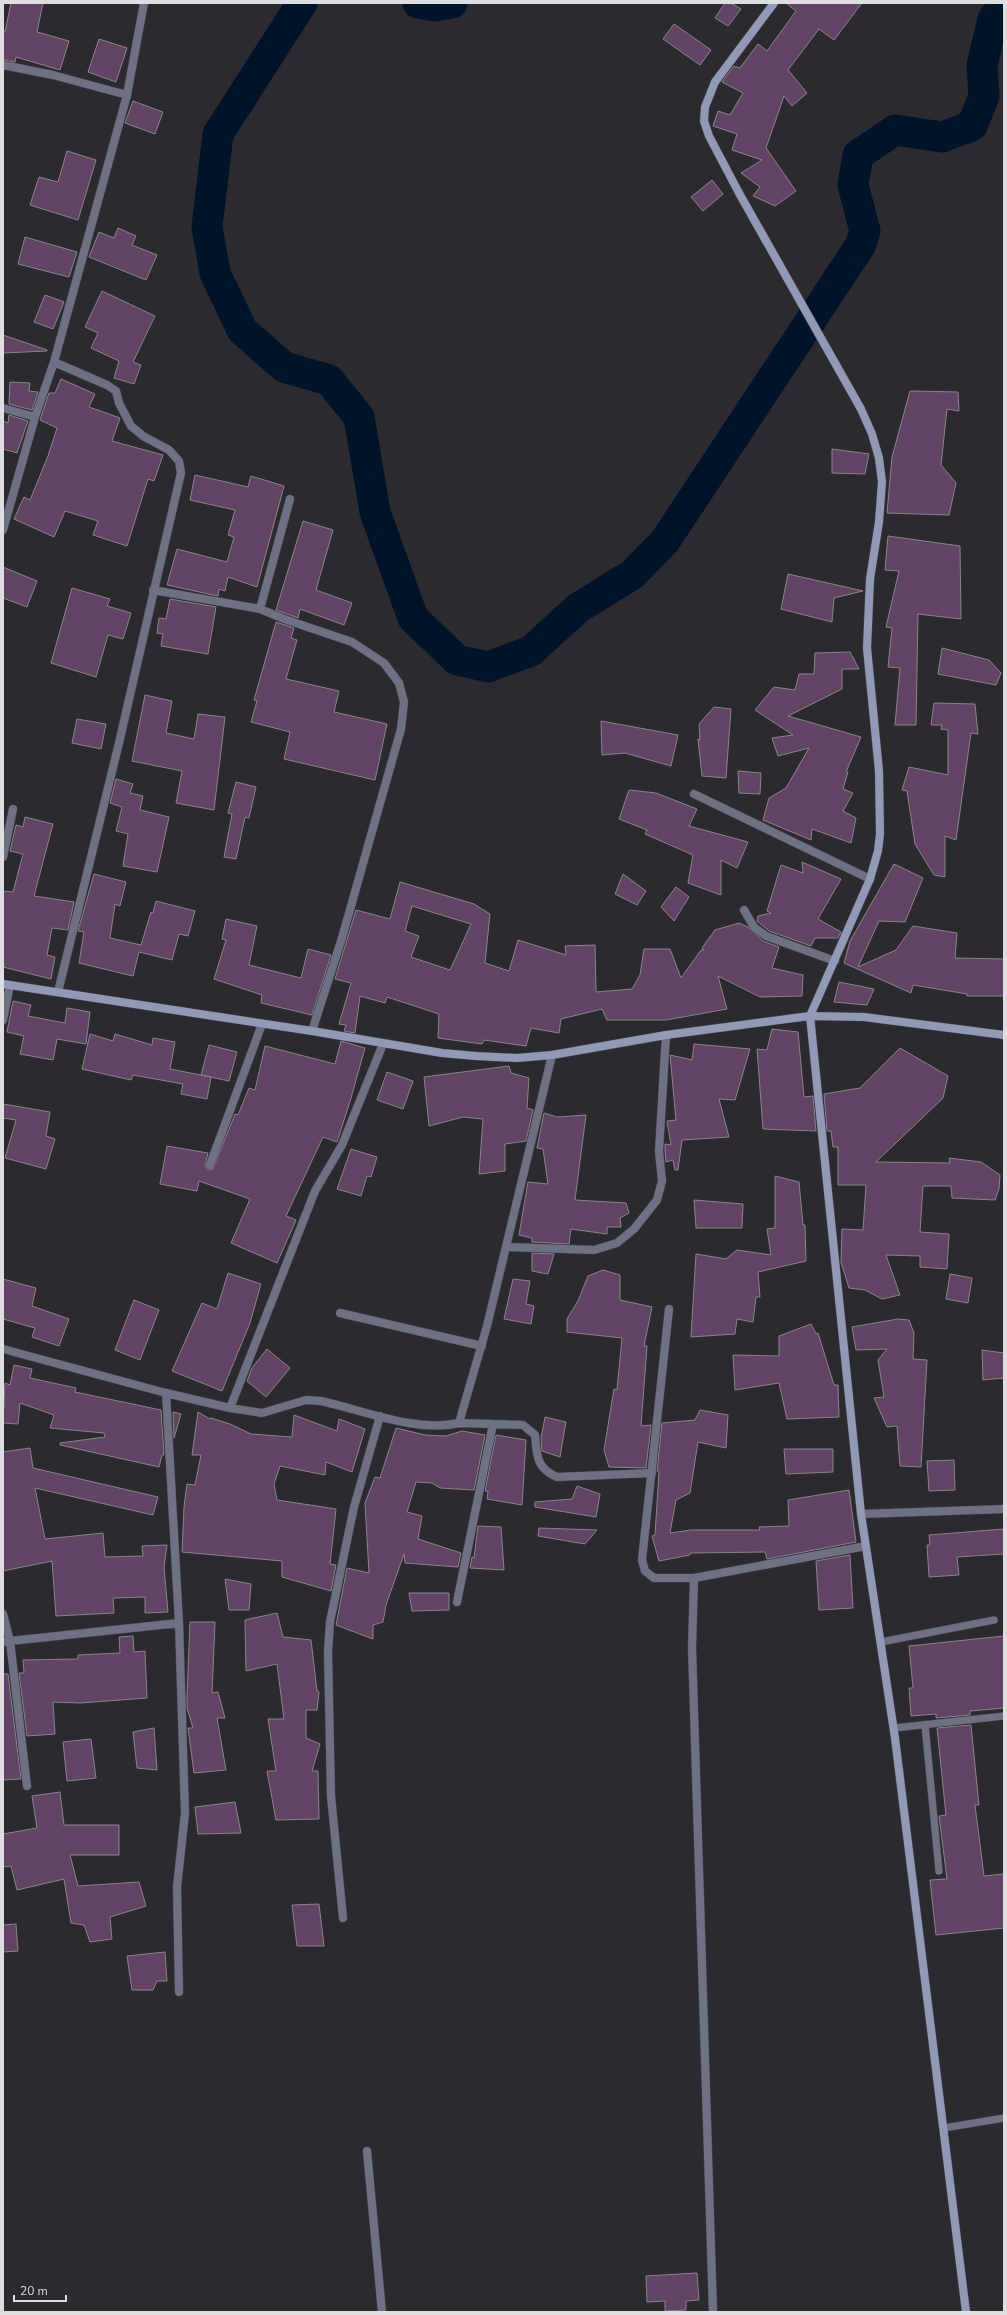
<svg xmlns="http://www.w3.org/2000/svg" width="1007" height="2315" font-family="'Nunito Sans',sans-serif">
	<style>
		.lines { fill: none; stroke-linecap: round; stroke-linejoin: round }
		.river { stroke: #001429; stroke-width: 31 }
		.building { fill: #614463; stroke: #89858a; fill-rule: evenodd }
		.lane-casing { stroke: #48474b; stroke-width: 8 }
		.street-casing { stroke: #48474b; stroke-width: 9 }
		.secondary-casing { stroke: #48474b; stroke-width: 9 }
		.lane { stroke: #6d7183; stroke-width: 7 }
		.street { stroke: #6d7183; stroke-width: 8 }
		.secondary { stroke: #9199b6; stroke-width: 8 }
	</style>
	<rect width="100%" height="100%" fill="#2b2a2f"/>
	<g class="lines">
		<path class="river" d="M302 3 218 134 207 227 215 273 242 330 284 367 329 380 359 417 375 512 413 618 457 660 488 667 531 651 578 608 633 574 665 541 860 246 865 231 853 185 858 155 895 130 942 137 972 126 984 96 982 65 993 19 1004 5
			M418 3 435 6 452 3"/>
	</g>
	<path class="building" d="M11 3H43L37 32 69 41 60 70 16 57 15 62 3 60V31L5 32Z
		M725 3H731L741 9 728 26 715 18Z
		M786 3H862L834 40 819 29 788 70 807 93 792 106 784 96 766 148 796 191 775 206 753 196 760 187 741 173 762 160 732 150 737 134 713 126 718 111 730 115 743 93 722 82 724 79 734 66 740 68 758 44 767 51 796 11Z
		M674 24 711 50 700 65 663 39Z
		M99 39 127 48 116 82 88 72Z
		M133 101 163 112 155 134 125 123Z
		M67 151 96 160 78 220 30 205 39 177 58 182Z
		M712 180 723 194 703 211 691 197Z
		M118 228 136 236 132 245 157 255 146 280 89 257 99 232 114 238Z
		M25 237 77 252 69 277 18 264Z
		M102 291 155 316 133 362 141 365 134 384 114 378 119 361 91 348 98 333 85 327Z
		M45 295 64 302 53 329 34 322Z
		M3 335 47 350V351L3 353Z
		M61 379 95 394 89 407 120 418 112 441 163 455 154 481 148 479 127 546 93 535 98 521 65 511 54 537 14 519 24 497 30 500 48 456 57 428 40 420 49 393H55Z
		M10 382 30 383 29 391 38 392 32 410 9 404Z
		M910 391 958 392 959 411 947 409 941 465 956 483 949 515 887 513 892 457Z
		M9 415 28 421 17 453 3 449V421L8 423Z
		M832 449 869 454 865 474 832 473Z
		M195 475 248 487 251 476 284 486 257 587 228 577 225 591 219 589 218 596 167 585 177 549 227 562 234 537 228 535 235 510 190 500Z
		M303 521 333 530 316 590 352 603 344 625 300 609 298 618 276 610Z
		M888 536 960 546 961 619 918 614 916 725H895L900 668 888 667 892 628 886 627 899 571 885 570Z
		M3 567 37 581 27 607 3 598Z
		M788 574 863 591 834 598 832 622 781 609Z
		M72 588 110 599 107 606 131 613 123 639 108 635 96 677 51 663Z
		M170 599 216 607 208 654 161 646 163 634 157 633 159 618 166 619Z
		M276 622 294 628 291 638 297 640 286 679 339 691 334 712 387 724 375 780 284 759 290 732 251 722 257 701 254 700Z
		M942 648 989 660 1001 673 996 685 938 674Z
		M850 652 859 669H842V689L788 716 861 737 846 772H848L843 789 853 793 843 811 856 818 851 843 812 829 811 840 763 820 769 798 786 788 809 748 778 756 772 738 793 735 755 710 774 687 795 690 799 674H814L815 653Z
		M145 695 172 701 166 733 194 739 198 714 225 717 214 810 176 803 182 771 132 761Z
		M934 703 975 704 978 734 971 733 956 840 945 836V877L934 875 915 844 907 791 902 790 909 767 948 775V730L941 729 942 725H931Z
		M714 707 731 709 726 778 702 776 698 739 700 740 699 724Z
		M77 719 106 724 101 749 72 743Z
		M601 721 678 735 671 766 625 753 602 755Z
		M738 771 761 773 760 794 739 793Z
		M116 779 133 784 130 793 143 796 140 810 169 817 157 872 123 866 128 834 116 831 122 807 110 803Z
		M236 782 256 787 249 818 245 817 236 859 224 857 232 814 228 813Z
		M629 790 656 793 697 809 689 826 748 842 737 868 721 860V895L688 883 693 855 645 834 647 830 619 819Z
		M25 817 53 824 34 896 74 902 68 930 52 928 47 955 55 957 51 979 3 967V891L13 892 23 854 10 851 16 825 23 827Z
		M802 862 841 879 818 919 841 932 838 938H815L811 946 769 931 757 921 758 916 771 913 767 911 781 865 803 873Z
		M894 864 923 878 905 922 879 921 858 967 896 950 913 926 957 933 955 958 1004 959V996H967V994L913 985 911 993 844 963 850 941Z
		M94 874 126 882 120 906 115 904 110 938 141 945 151 912 153 913 156 901 195 911 188 936 179 934 172 960 139 952 133 976 79 963 84 932 78 931Z
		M623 874 646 891 637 905 615 894Z
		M400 882 474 904 490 914 485 963 509 971 518 940 566 955 565 946 595 945 596 992 632 989 640 975 644 949H670L681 978 701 950H704L702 948 715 930 739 923 748 927 763 941 779 947 772 968 803 975 802 996 760 997 718 976 727 1009 666 1020H607L602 1009 561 1019 559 1033 531 1028 526 1046 484 1040 482 1044 438 1038 439 1014 387 997 385 1003 360 996 355 1033 344 1031 346 1025 339 1024 351 983 335 979 356 910 390 919ZM412 906 471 924 450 970 411 957 419 936 405 931Z
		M676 887 689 897 674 921 661 907Z
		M226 919 257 926 249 965 301 978 308 949 331 955 312 1015 261 1003 262 995 214 979 226 940 222 939Z
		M839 982 874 989 867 1005 834 1002Z
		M13 1001 31 1005 28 1016 65 1023 67 1008 90 1012 86 1044 57 1039 53 1060 20 1054 24 1036 7 1032Z
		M772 1029 798 1032 804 1097 813 1096 816 1131 763 1129 757 1049 767 1050Z
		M90 1034 113 1041 115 1034 152 1045 153 1038 175 1042 170 1069 211 1077 207 1099 181 1094 183 1084 133 1075 131 1080 82 1069Z
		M341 1041 365 1048 351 1098 337 1142 323 1137 286 1216 296 1220 277 1263 231 1243 250 1199 199 1181 197 1191 160 1184 167 1146 208 1153 205 1166 208 1170 213 1169 235 1114 238 1115 249 1088 255 1090 265 1046 335 1064Z
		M694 1044 750 1049 735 1100 719 1099 729 1137 682 1140 678 1170H675L673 1160 666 1162 665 1151V1144L671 1145 667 1121 676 1120 670 1055 692 1060Z
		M209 1045 237 1052 229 1081 201 1075Z
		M900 1048 948 1076 943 1098 876 1162 950 1163 949 1158 981 1162 1000 1175 999 1189 995 1200 952 1198 951 1186H923L920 1232 949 1234 947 1269 920 1267V1256L886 1255 900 1295 882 1299 865 1290 849 1288 841 1262 842 1229 863 1230 866 1185H838V1147H833L831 1131H827L824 1094 860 1088Z
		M509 1066 511 1073 529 1078 527 1108 533 1110 526 1141 505 1144V1171L479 1174 483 1119 463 1117 429 1126 424 1077Z
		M387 1072 413 1081 403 1109 377 1100Z
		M3 1104 50 1112 46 1136 55 1139 46 1169 5 1158 16 1120 3 1118Z
		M544 1113 557 1117 586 1115 575 1200 626 1203 629 1213 620 1218 621 1227H607V1234L571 1229 569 1244 532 1242V1238L519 1235 528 1182 548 1184 543 1149 537 1148Z
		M351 1149 377 1157 371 1177 367 1176 361 1196 337 1189Z
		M775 1176 799 1182 803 1225H805L806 1261 758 1272 760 1297H756L753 1322 737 1319 735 1334 691 1337 696 1254 726 1259 737 1250 771 1255 767 1229 775 1228Z
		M694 1200 743 1204 742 1228H696Z
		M532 1253 554 1254 548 1274 532 1271Z
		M603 1270 620 1275V1300L652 1307 644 1346H647L641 1426 651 1425 646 1468 609 1467 604 1450 614 1389 617 1390 622 1338 567 1332V1319L578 1301 588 1276Z
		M228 1273 261 1284 250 1323 222 1391 172 1371 202 1303 217 1309Z
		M950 1274 972 1278 968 1303 946 1299Z
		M3 1279 36 1288 32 1306 69 1319 59 1346 32 1337 35 1328 3 1319Z
		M513 1279 530 1281 526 1304 534 1306 531 1324 504 1319Z
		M134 1300 159 1310 140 1360 115 1350Z
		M898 1319 909 1320 914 1333 913 1359 927 1360 921 1467 900 1466 897 1426 887 1427 874 1398 884 1397 878 1360 887 1349 856 1350 852 1327Z
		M811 1324 816 1334 818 1333 834 1385H838L839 1417 787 1419 779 1383 735 1390 733 1355 779 1356V1336Z
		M267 1349 290 1368 266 1397 247 1381 252 1368Z
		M982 1350 1004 1353V1378L983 1380Z
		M14 1365 32 1369 30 1378 76 1388 75 1392 161 1410 164 1455H162L159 1467 60 1445V1443L105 1437 104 1433 50 1428 54 1415 20 1403 18 1424 3 1423 5 1383 10 1385Z
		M700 1410 728 1415 726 1448 698 1442 690 1493 676 1500 670 1533 691 1530H760L759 1527 789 1526 788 1500 849 1490 856 1542 767 1559 765 1552 690 1553V1555L659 1561 652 1536 655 1535 659 1472 657 1471 662 1423 695 1420Z
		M173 1412 181 1414 174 1438Z
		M198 1412 210 1419 211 1418 230 1424 251 1434 292 1437 294 1415 337 1431 339 1419 365 1429 352 1472 326 1462 325 1475 280 1466 274 1484 277 1500 336 1509 330 1564 336 1565 331 1591 282 1577V1561L182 1552 184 1507 187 1484 195 1485 201 1455H192Z
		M545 1417 566 1422 560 1457 542 1451 541 1438Z
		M396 1428 425 1435 446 1436 462 1431 485 1435 474 1490 440 1488 432 1483 416 1482 407 1512 422 1516 418 1539 461 1553 458 1567 405 1563 404 1554 386 1605 383 1622 373 1625V1639L336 1625 347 1568 369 1573 365 1503 375 1477 380 1478Z
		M496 1435 526 1440 522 1505 487 1499 488 1491H485Z
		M30 1448 33 1468 158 1497 153 1515 35 1488 45 1539 103 1533 105 1557 143 1556 142 1546 167 1545 164 1567 168 1612 145 1613V1597L113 1598 114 1613 56 1616 52 1561 3 1571V1452Z
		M784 1449H833V1472L786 1474Z
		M954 1460 955 1490 929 1491 927 1461Z
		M577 1486 600 1494 596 1517 535 1507V1502L572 1499Z
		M478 1526 501 1527 504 1570 470 1568 472 1557 474 1558Z
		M539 1528 597 1530 585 1544 538 1536Z
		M1004 1529V1554L957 1557 959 1575 929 1577 927 1545H930L929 1535Z
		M850 1555 853 1608 819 1610 816 1561Z
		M225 1579 251 1584 249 1610H229Z
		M409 1593H449V1610L412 1611Z
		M277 1613 283 1637 311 1640 317 1691 319 1692 317 1710H306V1738L320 1744 312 1771H318L319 1819 276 1820 267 1771H276L268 1719H284L277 1664 246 1671 245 1620Z
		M190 1622H215L212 1693 218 1692 225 1718H217L226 1770 194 1773 188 1728H193L187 1708V1696Z
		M133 1636 134 1652 145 1651 147 1698 80 1703 53 1702 55 1734 27 1736 19 1673H24L23 1660 78 1659V1655L120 1653 119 1637Z
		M1004 1636V1708L970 1711V1715L936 1718V1714L911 1716 909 1688H913L909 1646Z
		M3 1674H8L21 1779 3 1780Z
		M971 1725 979 1805H975L984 1876 1004 1874V1928L936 1935 930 1880 947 1879 939 1816 946 1815 937 1728Z
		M154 1728 157 1770 137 1768 133 1732Z
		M91 1739 96 1778 67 1781 63 1742Z
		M60 1792 64 1825H119V1855H70L78 1886 139 1882 146 1906 110 1917 112 1939 90 1942 84 1925 71 1923 64 1879 17 1890 11 1866 3 1867V1834L37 1828 32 1796Z
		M235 1802 241 1833 198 1834 195 1807Z
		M319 1904 324 1946H297L292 1905Z
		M16 1924 18 1951 3 1952V1925Z
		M165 1952 167 1981H157L153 1990H132L127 1956Z
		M697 2273 699 2300 686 2301V2310L665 2311V2301L647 2302 646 2276Z"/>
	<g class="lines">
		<defs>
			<path id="lane" d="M881 1642 994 1620
				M925 1725 939 1871
				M894 1728 1004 1716
				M944 2128 1004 2118"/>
			<path id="street" d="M3 65 53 75 127 95
				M54 362 107 385 116 391 119 403 131 426 143 436 169 450 179 461 181 473 119 743 58 992
				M3 408 35 417
				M3 530 35 417 54 362 127 95 144 3
				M153 590 260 609 287 620 352 642 384 663 399 683 404 702 401 729 342 938 312 1031
				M260 609 290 499
				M694 794 870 879
				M3 857 13 809
				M744 910 754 927 766 936 835 961
				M3 1020 10 985
				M210 1165 262 1024
				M506 1247 594 1250 617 1243 634 1229 657 1200 662 1181 659 1151 666 1035
				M669 1309 642 1560 645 1571 654 1578H694L866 1546
				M340 1313 482 1346
				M3 1349 166 1393 230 1408 262 1413 306 1400 321 1401C363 1410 416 1433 459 1423L487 1326 552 1055
				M166 1393 179 1623 185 1813 177 1887 179 1992
				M230 1408 315 1191 342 1145 383 1044
				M459 1423 523 1425 535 1435C537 1456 536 1468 557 1477L652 1473
				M861 1514 1004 1509
				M694 1578 692 1648 713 2312
				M457 1602 493 1424
				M3 1614 10 1641 3 1642
				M27 1786 10 1641 179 1623
				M343 1918 331 1796 328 1652 330 1622 354 1507 380 1416
				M367 2151 382 2312"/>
			<path id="secondary" d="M774 3 715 82 705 107 704 121 709 136 739 193 861 409 872 434 879 458 882 482 879 522 870 579 867 648 879 771 880 834 878 851 870 879 810 1016 861 1514 895 1738 966 2312
				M3 984 312 1031 442 1053 476 1056 517 1058 552 1055 666 1035 810 1016 864 1017 1004 1035"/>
		</defs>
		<use href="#lane" class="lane-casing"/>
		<use href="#street" class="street-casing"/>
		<use href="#secondary" class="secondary-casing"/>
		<use href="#lane" class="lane"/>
		<use href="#street" class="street"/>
		<use href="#secondary" class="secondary"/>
	</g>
	<rect width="1007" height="2315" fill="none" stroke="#dedde0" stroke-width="8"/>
	<path d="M14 2295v6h52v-6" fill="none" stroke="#dedde0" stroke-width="2"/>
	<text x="20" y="2295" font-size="12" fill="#dedde0" stroke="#2b2a2f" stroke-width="3" paint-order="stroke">20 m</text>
</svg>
